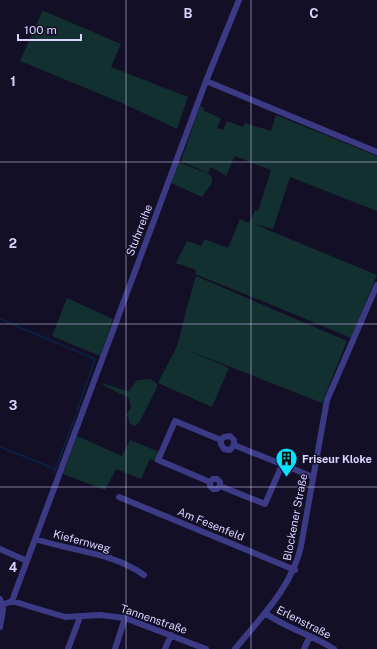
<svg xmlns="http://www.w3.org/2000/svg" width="377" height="649" font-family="'Public Sans',sans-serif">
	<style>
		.green { fill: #12302f }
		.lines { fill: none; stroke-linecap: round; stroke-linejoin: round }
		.stream { stroke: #0c2248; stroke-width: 1.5 }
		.minor { stroke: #3d3a85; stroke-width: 6 }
		.grid { fill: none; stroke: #d9d4ff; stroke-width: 1; stroke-opacity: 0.55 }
		.labels { text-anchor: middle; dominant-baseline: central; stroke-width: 3; stroke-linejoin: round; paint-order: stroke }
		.street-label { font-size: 11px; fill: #d9d4ff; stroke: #130f26 }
		.poi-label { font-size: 11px; font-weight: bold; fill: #d9d4ff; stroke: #130f26; text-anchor: start }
		.grid-label { font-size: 13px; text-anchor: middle; font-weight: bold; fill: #d9d4ff; stroke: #130f26; stroke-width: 3; stroke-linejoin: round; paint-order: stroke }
	</style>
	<rect width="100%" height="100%" fill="#130f26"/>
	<path class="green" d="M44 11 121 44 111 67 188 97 177 129 122 103 20 61 42 12Z
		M200 106 204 108V111L221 118 217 128 223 130 227 121 243 127 245 123 271 131 276 115 377 156V211L290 177 273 229 254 224 377 275 351 338 277 307 195 274 196 270 176 263 187 241 202 246 204 239 228 248 240 219 249 223 255 210 258 211 271 170 235 156 226 176 211 167 208 173 181 161Z
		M178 162 209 174 212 178V183L202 197 171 183Z
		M196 276 347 341 322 403 187 350 229 368 212 407 158 383 177 346 186 311 237 332 186 311Z
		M67 298 113 319 100 356 52 336Z
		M151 379 157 384V387L139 423 135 426 129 423V418L126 416 131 407 129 398 103 385 102 383 126 391H129L137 380Z
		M77 436 122 456 130 440 159 452 155 461 150 459 141 479 116 469 105 490 63 474Z"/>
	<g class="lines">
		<path class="stream" d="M0 319 95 359 77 411
			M0 447 55 469
			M54 473 76 415"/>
		<path class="minor" d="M206 81 377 152
			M221 440V444L224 449 230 450 234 445
			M282 465 265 504 220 486 217 489H213L210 486V482L158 460 175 421 221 440 224 437 230 436 234 440V445L313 477
			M210 482 213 479H217L220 482V486
			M119 497 295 570
			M35 539C71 551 112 552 144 575
			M0 549 27 561
			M0 599 3 610 0 627
			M12 601 206 81 239 0
			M2 605 12 601 65 617 100 615 125 618 206 649
			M265 613C286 628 312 635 334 649
			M68 649 80 617
			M115 649 125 618
			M165 649 171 635
			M235 649C261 617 292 587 301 546L327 400 377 285
			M304 649 310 636"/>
	</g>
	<path class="grid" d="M126 0V649M251 0V649M0 162H377M0 324H377M0 487H377"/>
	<defs>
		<symbol id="building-pin" viewBox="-11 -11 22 30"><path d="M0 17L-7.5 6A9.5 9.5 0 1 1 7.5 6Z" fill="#00e5ff" stroke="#130f26"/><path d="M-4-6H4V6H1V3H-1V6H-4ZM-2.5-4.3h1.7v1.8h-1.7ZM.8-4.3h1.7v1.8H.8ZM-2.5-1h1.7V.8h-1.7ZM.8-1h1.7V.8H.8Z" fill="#111"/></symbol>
	</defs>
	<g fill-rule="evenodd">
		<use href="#building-pin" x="274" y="446" width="25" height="34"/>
	</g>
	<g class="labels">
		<g class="street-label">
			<text transform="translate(139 230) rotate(-69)">Stuhrreihe</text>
			<text transform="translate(295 517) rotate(-79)">Blockener Straße</text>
			<text transform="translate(211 524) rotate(22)">Am Fesenfeld</text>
			<text transform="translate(82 541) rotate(15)">Kiefernweg</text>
			<text transform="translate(154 619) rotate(19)">Tannenstraße</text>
			<text transform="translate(304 622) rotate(27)">Erlenstraße</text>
		</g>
		<g class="poi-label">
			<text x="302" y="459">Friseur Kloke</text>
		</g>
	</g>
	<g class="grid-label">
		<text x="188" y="18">B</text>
		<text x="314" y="18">C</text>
		<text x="13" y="86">1</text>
		<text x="13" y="248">2</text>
		<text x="13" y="410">3</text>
		<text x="13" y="572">4</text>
	</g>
	<path d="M18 34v6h63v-6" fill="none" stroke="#d9d4ff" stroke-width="2"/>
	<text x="24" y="34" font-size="12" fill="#d9d4ff" stroke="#130f26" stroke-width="3" paint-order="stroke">100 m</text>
</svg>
